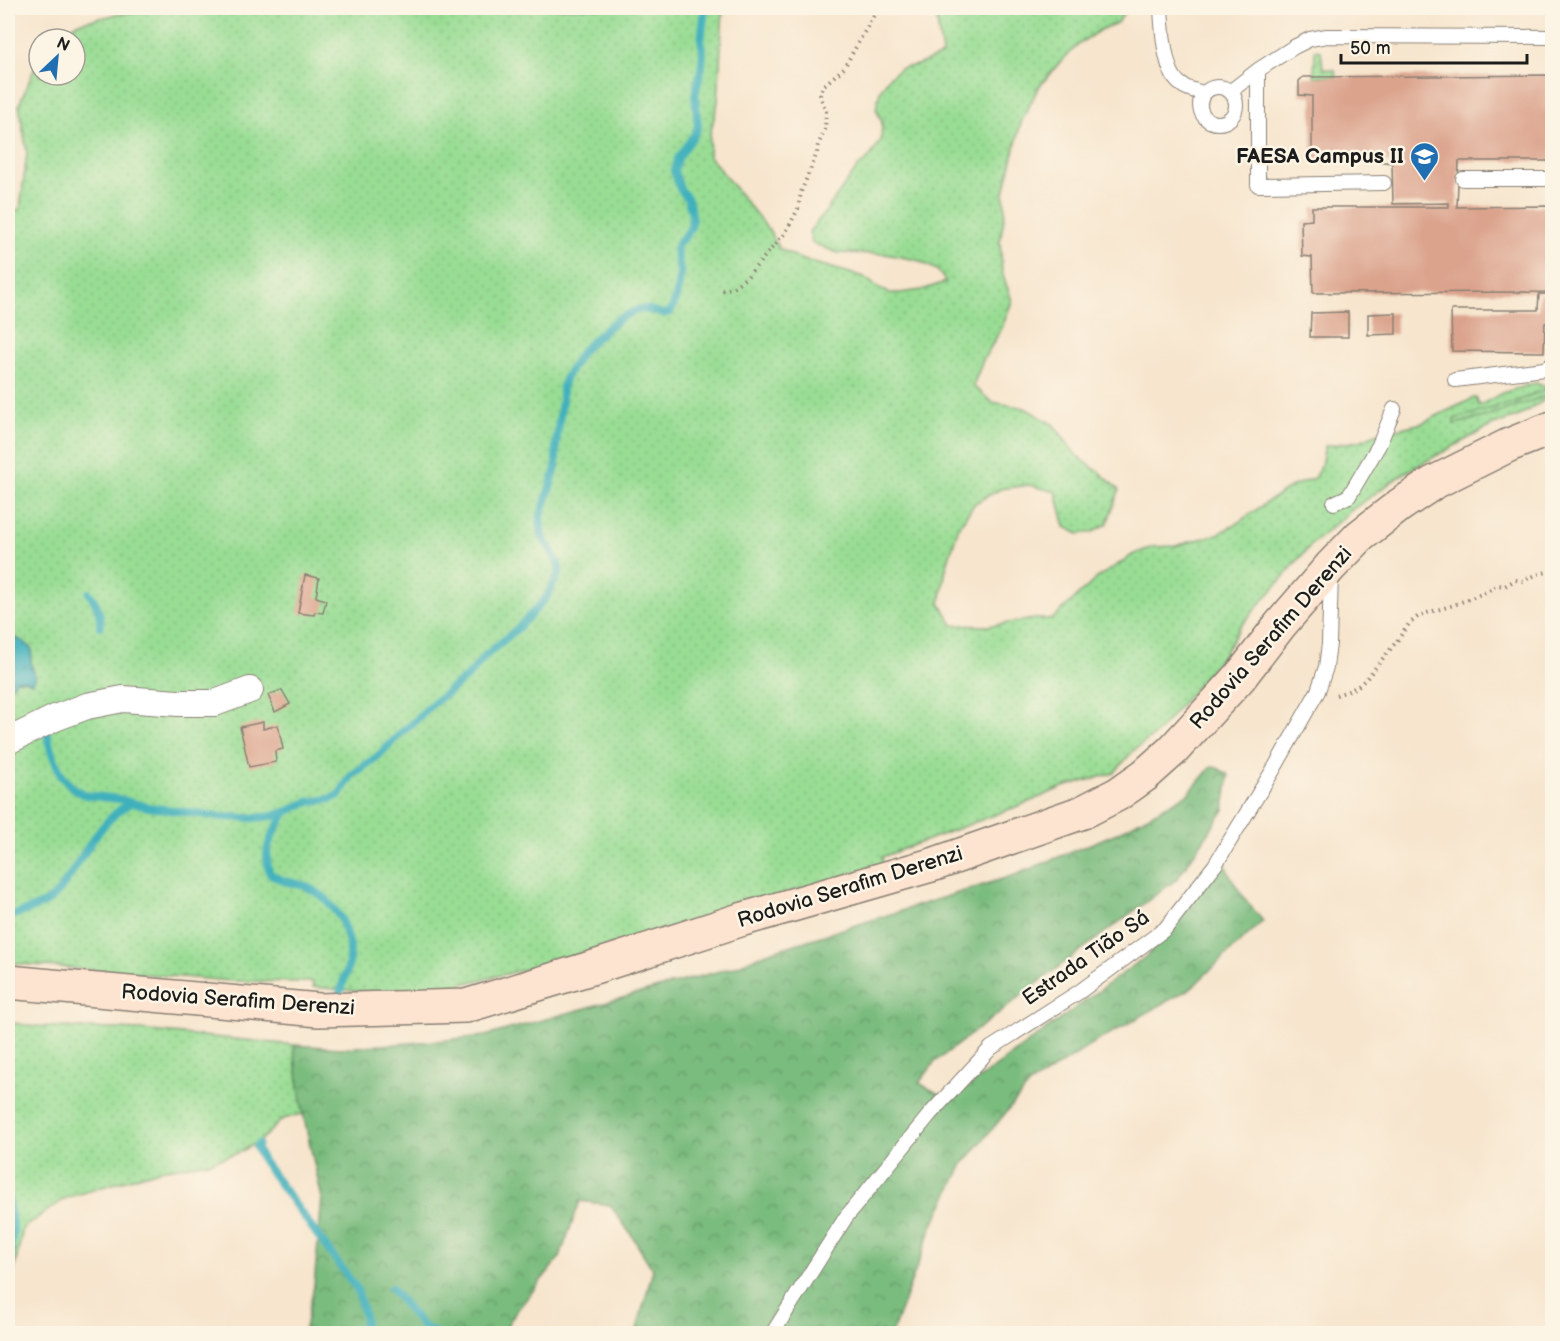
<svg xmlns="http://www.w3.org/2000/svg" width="1560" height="1341" font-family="'Balsamiq Sans',sans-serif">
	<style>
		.grass { fill: url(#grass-dots); stroke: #5a7c58; stroke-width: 1.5 }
		.forest { fill: url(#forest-crowns); stroke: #4b6c4d; stroke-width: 1.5 }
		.garden { fill: url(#garden-furrows); stroke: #5a7c58; stroke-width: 1.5 }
		.water { fill: url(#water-ripples); stroke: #2e666c; stroke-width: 1.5 }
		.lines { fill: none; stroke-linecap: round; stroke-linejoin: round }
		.stream { stroke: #41b0bc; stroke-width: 8 }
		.building { fill: #dba38c }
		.service-casing { stroke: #8a8074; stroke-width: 16 }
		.minor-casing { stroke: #8a8074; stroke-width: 28 }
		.secondary-casing { stroke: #8a8074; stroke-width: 36 }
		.path { stroke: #8a8074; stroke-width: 4; stroke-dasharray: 1.5 4.5; stroke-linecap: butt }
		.service { stroke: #fff; stroke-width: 14 }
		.minor { stroke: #fff; stroke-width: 26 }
		.secondary { stroke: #fde4d0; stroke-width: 33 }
		.labels { text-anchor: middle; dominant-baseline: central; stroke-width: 5; stroke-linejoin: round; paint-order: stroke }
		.poi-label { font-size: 21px; font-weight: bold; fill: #1c1c1c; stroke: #fcf5e5; text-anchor: end }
		.street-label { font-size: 21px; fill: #1c1c1c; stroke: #fcf5e5 }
	</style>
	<defs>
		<pattern id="grass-dots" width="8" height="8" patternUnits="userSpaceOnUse" patternTransform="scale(1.5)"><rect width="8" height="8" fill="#99dd94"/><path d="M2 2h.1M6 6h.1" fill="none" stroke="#83bd7f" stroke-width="1.8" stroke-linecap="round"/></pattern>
		<pattern id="forest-crowns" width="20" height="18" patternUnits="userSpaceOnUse" patternTransform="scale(1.5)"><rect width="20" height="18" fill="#7abc7e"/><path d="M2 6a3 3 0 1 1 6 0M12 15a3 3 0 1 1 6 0" fill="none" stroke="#639866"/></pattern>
		<pattern id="garden-furrows" width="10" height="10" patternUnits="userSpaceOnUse" patternTransform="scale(1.5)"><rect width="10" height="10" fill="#99dd94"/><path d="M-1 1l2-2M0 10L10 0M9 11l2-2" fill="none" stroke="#83bd7f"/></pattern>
		<pattern id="water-ripples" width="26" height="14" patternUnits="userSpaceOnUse" patternTransform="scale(1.5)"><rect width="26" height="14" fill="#41b0bc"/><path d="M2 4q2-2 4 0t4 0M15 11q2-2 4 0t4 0" fill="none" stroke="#368e98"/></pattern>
	</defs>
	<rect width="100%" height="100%" fill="#fcf5e5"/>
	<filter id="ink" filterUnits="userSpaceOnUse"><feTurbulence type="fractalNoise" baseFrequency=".0167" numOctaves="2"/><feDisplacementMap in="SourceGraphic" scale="12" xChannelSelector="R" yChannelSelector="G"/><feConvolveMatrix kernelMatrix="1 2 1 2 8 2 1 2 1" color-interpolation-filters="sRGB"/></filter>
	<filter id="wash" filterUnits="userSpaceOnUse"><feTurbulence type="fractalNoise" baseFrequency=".008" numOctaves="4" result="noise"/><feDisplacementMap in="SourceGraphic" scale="24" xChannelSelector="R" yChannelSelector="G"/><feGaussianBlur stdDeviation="1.35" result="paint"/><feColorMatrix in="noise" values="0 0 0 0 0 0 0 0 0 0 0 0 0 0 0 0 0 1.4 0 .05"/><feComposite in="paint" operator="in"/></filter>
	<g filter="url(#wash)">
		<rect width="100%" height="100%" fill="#f7e5cd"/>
		<path class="grass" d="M169 8H723L718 102 710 134 709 156 768 229 779 248 800 259 864 277 879 288 889 293H900L922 290 946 282 937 270 917 260 885 254 838 253 812 243 809 232 826 211 857 168 869 158 881 140 882 122 876 109 880 91 889 77 901 68 917 65 942 55C941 38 935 24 937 8H1128L1117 23 1100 30 1080 43 1061 61 1038 88 1021 123 1004 192 1005 212 1000 241 1002 272 1012 301 1002 328 983 360 973 386 992 402 1025 408 1054 425 1076 455 1103 475 1119 490 1107 524 1093 532 1079 534 1065 527 1056 492 1029 485 1000 489 975 503 959 526 946 568 940 603 953 625 988 626 1035 619H1052L1097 578 1134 554 1153 547 1175 546 1218 534 1239 522 1270 500 1293 486 1314 478 1321 466 1325 446 1360 441 1376 434 1422 423 1476 397 1479 406 1502 393 1536 383 1547 387 1551 396 1519 416 1491 426 1406 472 1353 509 1311 545 1240 627 1224 654 1156 734 1134 750 1114 773 1063 787 1029 802 882 857 883 864 541 966 409 996 313 987V982L232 981 8 963V214L20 209 27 153 19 105 39 58V75H75V39H58L77 23 114 15Z
			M8 1022 31 1026 140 1030 295 1045 294 1050 303 1114 283 1119 261 1140 240 1152 210 1162 159 1170 66 1198 23 1228 8 1299Z"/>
		<path class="forest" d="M1214 766 1229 775 1224 810 1177 879 1060 966 935 1062 919 1083 950 1100 1149 954 1223 860C1233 885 1246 901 1263 921L1191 988 1097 1041 1029 1085 963 1164 932 1227 892 1333H636L653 1270 632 1236 610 1205 580 1201 560 1257 515 1313 502 1333H304L314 1286 322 1198 303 1114 294 1050 295 1045 340 1048 436 1041 485 1036 734 967 767 953 1015 875 1117 833 1188 794 1211 767Z"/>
		<path class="garden" d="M1315 50 1321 51 1323 68 1335 70 1337 77 1314 76Z
			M1552 386V394L1487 416 1455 424 1454 419 1515 402Z"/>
		<path class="water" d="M8 634 26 643 32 650C32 654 31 657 31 660 30 669 39 674 32 683L24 680H17L12 686 8 687Z"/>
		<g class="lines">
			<path class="stream" d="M89 593C97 603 101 613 100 626
				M46 728 51 751 62 777 74 789 85 795 119 799 148 807 221 817 253 818 273 816 288 811 307 802 330 799 339 795 351 776 378 756 404 730 411 725 430 706 469 675 486 655 517 629 538 607 547 596 559 573V567L555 557 542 536 540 519 556 468V444L562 401V389L565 379 582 351 607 328 620 318 639 309 650 310 663 314 670 312 673 307 679 286 680 271 676 249 679 242 686 235 691 227 692 215 688 199 680 189 674 171 678 158 694 135 698 127 695 95 702 65 703 51 701 40 705 8
				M286 812C273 833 261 849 270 874L284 881 306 886 325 898 341 918 350 945 349 964 339 996
				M8 917C21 912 39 908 51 899 60 892 70 876 76 866 92 841 104 819 130 803
				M258 1144 256 1147 263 1161 357 1289 365 1319 363 1334
				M8 1198 13 1231 8 1269
				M391 1288 422 1326 437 1334"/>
		</g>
		<g id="blocks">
			<path class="building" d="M1552 75V161H1459L1457 207 1552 206V292L1313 293 1312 257 1302 256 1301 221 1312 220V207H1449V203L1393 204 1392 163 1377 161 1312 162V96L1299 95V81L1303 77Z
				M1539 294H1552V305H1549L1550 322 1545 323 1544 352 1452 351 1451 310H1538Z
				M1348 312V337H1310L1311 313Z
				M1396 313V334L1368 335V314Z
				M305 575 319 578 316 597 326 600 323 613 315 612 314 615 298 613Z
				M282 690 290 704 275 712 268 695Z
				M263 722V729L278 725 283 749 275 751 276 762 249 767 240 727Z"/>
		</g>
	</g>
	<g filter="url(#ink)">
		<use href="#blocks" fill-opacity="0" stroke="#8a8074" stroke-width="1.5"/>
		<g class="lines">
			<defs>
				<path id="service" d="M1161 8C1162 26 1164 69 1178 82 1185 89 1195 91 1204 93
					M1258 70V185L1384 183
					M1200 105a18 18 0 1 1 36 0a18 18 0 1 1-36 0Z
					M1231 91 1258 70 1294 47 1310 39 1327 36 1552 37
					M1463 179H1552
					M1455 380 1544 369 1552 365
					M1334 503 1349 496 1379 445 1394 409
					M772 1334 846 1217 930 1114 991 1048 1079 992 1165 929 1215 865 1275 767 1318 691 1326 667 1329 644 1331 574"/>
				<path id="minor" d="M8 741 55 718 87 706 123 699 178 703H215L250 690"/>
				<path id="secondary" d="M8 982 319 1010 466 1006 601 965 740 920 935 864 1083 812 1118 794 1145 775 1173 750 1240 677 1280 625 1331 566 1360 536 1400 505 1433 483 1509 445 1552 428"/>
			</defs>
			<use href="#service" class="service-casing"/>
			<use href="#minor" class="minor-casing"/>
			<use href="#secondary" class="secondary-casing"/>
			<path class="path" d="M722 290 732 288 747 277 786 232 798 209 801 192 817 153 818 145 825 130 826 112 820 95 823 86 844 68 878 8
				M1336 695 1348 691 1358 686 1367 678 1397 641 1409 624 1420 615 1454 605 1486 592 1497 585 1505 586 1515 580 1523 581 1538 574 1552 571"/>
			<use href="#service" class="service"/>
			<use href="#minor" class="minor"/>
			<use href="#secondary" class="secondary"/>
		</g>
	</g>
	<defs>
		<symbol id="university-pin" viewBox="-11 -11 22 30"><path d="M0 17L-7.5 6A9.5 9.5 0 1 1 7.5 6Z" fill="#1f6fb2" stroke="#fcf5e5"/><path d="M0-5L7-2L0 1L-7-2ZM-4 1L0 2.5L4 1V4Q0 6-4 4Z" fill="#fff"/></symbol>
	</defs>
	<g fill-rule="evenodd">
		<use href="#university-pin" x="1408" y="140" width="33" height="45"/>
	</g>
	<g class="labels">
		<g class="poi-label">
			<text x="1404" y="156">FAESA Campus II</text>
		</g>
		<g class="street-label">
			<text transform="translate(1271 638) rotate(-49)">Rodovia Serafim Derenzi</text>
			<text transform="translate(850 887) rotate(-17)">Rodovia Serafim Derenzi</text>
			<text transform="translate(1086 958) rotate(-35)">Estrada Tião Sá</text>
			<text transform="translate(238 1000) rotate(4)">Rodovia Serafim Derenzi</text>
		</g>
	</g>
	<rect width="1560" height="1341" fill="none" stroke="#fcf5e5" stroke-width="30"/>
	<g transform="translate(57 57) rotate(26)"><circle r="28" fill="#fcf5e5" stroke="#a29e95" stroke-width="1.5"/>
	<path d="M0-4.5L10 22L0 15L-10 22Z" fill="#1f6fb2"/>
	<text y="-9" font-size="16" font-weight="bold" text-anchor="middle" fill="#1c1c1c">N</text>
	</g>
	<path d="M1341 54v9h186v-9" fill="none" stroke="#1c1c1c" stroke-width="3"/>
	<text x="1350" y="54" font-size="18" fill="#1c1c1c" stroke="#fcf5e5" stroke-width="4.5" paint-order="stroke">50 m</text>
</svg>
